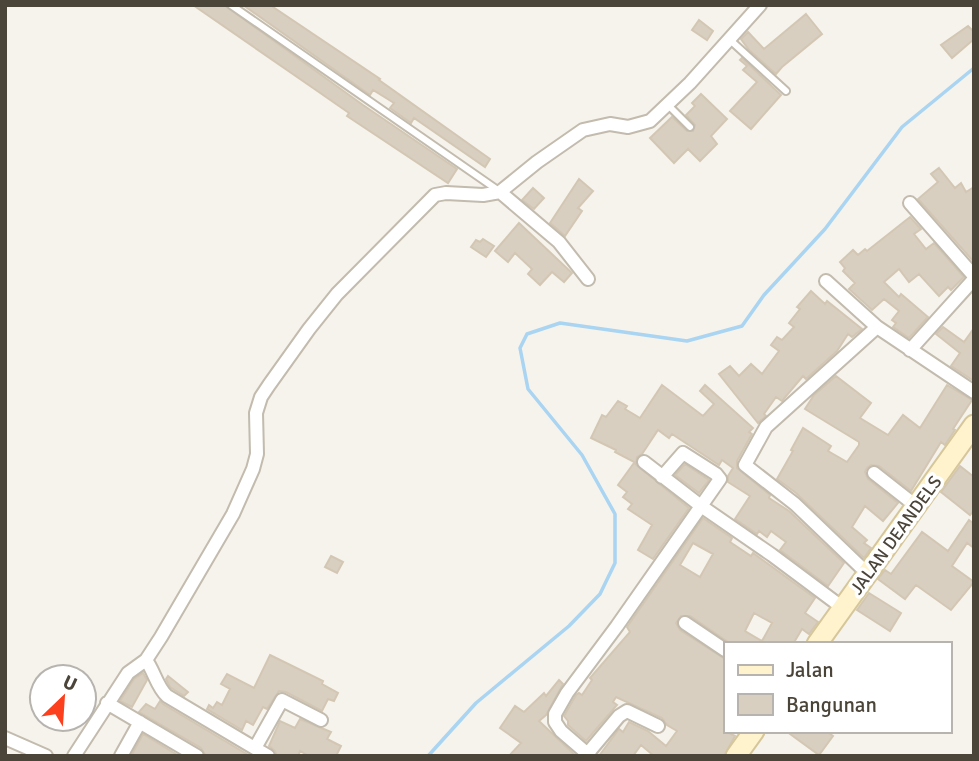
<svg xmlns="http://www.w3.org/2000/svg" width="979" height="761" font-family="Signika,sans-serif">
	<style>
		.lines { fill: none; stroke-linecap: round; stroke-linejoin: round }
		.stream { stroke: #a9d4f2; stroke-width: 3.5 }
		.building { fill: #d8cfc1; stroke: #d3c7b4; stroke-width: 2; fill-rule: evenodd }
		.lane-casing { stroke: #c2bbae; stroke-width: 10 }
		.street-casing { stroke: #c2bbae; stroke-width: 16 }
		.secondary-casing { stroke: #d6c79b; stroke-width: 23 }
		.lane { stroke: #fff; stroke-width: 6 }
		.street { stroke: #fff; stroke-width: 12 }
		.secondary { stroke: #fff3cd; stroke-width: 19 }
		.labels { text-anchor: middle; dominant-baseline: central; stroke-width: 7; stroke-linejoin: round; paint-order: stroke }
		.street-label { font-size: 18px; fill: #4b4439; stroke: #fff }
	</style>
	<rect width="100%" height="100%" fill="#f6f3ec"/>
	<g class="lines">
		<path class="stream" d="M428 756 476 703 569 626 600 594 615 563V514L582 455 528 389 520 348 527 334 560 323 687 341 742 326 764 295 825 229 902 127 974 68"/>
	</g>
	<path class="building" d="M193 5H224L363 105 457 169 448 183 347 116 349 113 313 88Z
		M243 5H270L380 79 379 80 490 159 485 167 414 118 411 123 390 108 394 103 373 90 370 95Z
		M806 14 822 34 782 67 776 74 749 50 741 39 748 32 764 49Z
		M699 20 713 31 707 40 692 30Z
		M968 26 974 32V39L952 58 941 45Z
		M742 58 781 95 751 129 730 111 757 82 743 70 747 66 740 60Z
		M701 94 727 119 711 136 717 144 700 161 688 149 674 163 650 138 672 117 687 131H693L695 125 686 115 695 106 692 103Z
		M939 168 955 188 961 183 966 192 974 187V262L918 199 938 182 931 174Z
		M579 179 593 191 578 208 582 211 565 236 550 223Z
		M533 188 544 198 534 209 522 200Z
		M910 217 921 229 914 234 926 249 934 243 964 277 951 290 948 287 939 296 919 274 909 282 899 269 884 282 899 297 901 294 928 317 909 338 893 327 896 323 892 320 899 311 884 299 872 310 849 289 855 283 843 271 845 268 840 262 853 250 858 255 865 249 867 251Z
		M519 223 572 273 564 282 552 272 540 285 528 274 532 269 515 253 508 262 495 251Z
		M483 239 494 246 486 257 471 247 476 240 480 242Z
		M811 291 825 304 827 301 862 329 852 337 848 334 837 351 806 379 803 376 782 401 776 397 764 414 766 416 758 423 719 374 730 366 739 376 751 364 762 374 779 351 771 345 777 337 782 340 794 327 789 323 800 309 797 307Z
		M943 327 964 342 974 328V381L951 366 960 353 936 334Z
		M836 376 871 403 860 418 888 435 903 415 920 428 947 385 972 400 953 429 955 430 945 445 941 442 911 491 879 466 871 465 867 468 865 472 868 479 898 503 883 521 865 506 852 527 867 540 864 543 871 548 864 558 796 493 777 479 793 451 791 450 803 428 831 446 828 451 847 462 859 445V442L805 409 814 395Z
		M662 385 703 416 714 404 700 391 705 385 753 428 749 432 752 434 737 461V468L770 495 769 498 789 511 844 563 828 586 780 550 786 542 771 531 767 537 759 531 757 534 735 519 750 496 728 482V476L733 468 722 460 719 465 672 434 669 438 658 430 642 454 637 457 636 463 615 452 616 450 591 438 602 415 606 417 618 401 627 406 625 409 640 418Z
		M634 463 689 508 653 559 638 550 652 525 628 509 632 504 623 497 627 492 618 485Z
		M685 464 709 480 699 493 675 475Z
		M960 466 974 477V510L970 515 941 492Z
		M703 518 732 538 730 542 751 556 753 553 815 598 805 613 818 622 809 634 802 629 793 644H731L690 616H681L676 623 680 630 725 659V731L735 736 724 756H654L641 745 633 756H599L619 729 623 732 629 722 648 731 666 746 677 731 667 725 662 718 616 697 613 702 617 705 586 741 568 725V721L564 716 576 695 579 693 582 695 592 680 590 678 630 632 627 627ZM693 543 713 554 700 577 680 565ZM754 613 772 623 762 641 745 631Z
		M969 520 974 524V548L967 543 952 566 974 582 951 610 916 585 905 599 878 579 885 570 891 574 922 532 948 551Z
		M331 556 343 562 337 573 325 567Z
		M869 593 901 613 890 631 857 610Z
		M270 655 323 681 322 684 338 693 334 701 328 699 322 711 286 692 279 691 267 709 263 707 253 725 246 721 242 730 207 709 209 705 213 708 217 702 222 705 230 689 221 684 227 674 254 688Z
		M143 673 147 680 132 707 120 701 134 679Z
		M168 676 188 692 184 696 170 687 166 679Z
		M559 680 563 684 546 715 539 721 576 756H509L521 743 500 728 515 706 524 712 544 693 546 696Z
		M160 701 163 704 250 756H206L201 748 139 712 146 704 155 709Z
		M300 719 331 732 327 739 341 746 336 756H309L300 751 298 756H277L275 751 269 746 280 721 295 728Z
		M786 731H826L833 736 819 755Z
		M143 734 179 756H131Z"/>
	<g class="lines">
		<defs>
			<path id="lane" d="M231 5 499 191
				M729 39 786 91
				M668 105 690 127"/>
			<path id="street" d="M500 192 559 242 588 279
				M910 203 974 276
				M826 281 877 327 974 392
				M910 350 974 279
				M644 462 701 506 772 555 843 608
				M874 473 916 506
				M868 574 795 504 745 465 766 427 877 327
				M685 623 725 650
				M146 660C154 671 157 687 167 696L268 756
				M107 703 197 756
				M5 738 46 756
				M255 748 282 700 321 720
				M588 753 619 716 627 711 658 726
				M74 756 128 673 146 660 161 637 233 514 253 469 257 454 256 413 261 397 269 385 309 329 337 294 435 195 446 193 483 195 500 192 537 162 583 130 610 124 628 127 650 121 690 83 760 5
				M121 756 140 722
				M590 756 561 731 555 722V714L567 693 617 626 720 479 716 474 683 453 662 477"/>
			<path id="secondary" d="M817 644 974 425
				M736 756 754 731"/>
		</defs>
		<use href="#lane" class="lane-casing"/>
		<use href="#street" class="street-casing"/>
		<use href="#secondary" class="secondary-casing"/>
		<use href="#lane" class="lane"/>
		<use href="#street" class="street"/>
		<use href="#secondary" class="secondary"/>
	</g>
	<g class="labels">
		<g class="street-label">
			<text transform="translate(896 535) rotate(-54)">JALAN DEANDELS</text>
		</g>
	</g>
	<rect width="979" height="761" fill="none" stroke="#4b4439" stroke-width="14"/>
	<rect x="724" y="642" width="228" height="91" fill="#ffffff" stroke="#b7b4b0" stroke-width="2"/>
	<rect x="738" y="665" width="35" height="10" fill="#fff3cd" stroke="#b7b4b0" stroke-width="2"/>
	<text x="786" y="677" font-size="21" fill="#4b4439">Jalan</text>
	<rect x="738" y="694" width="35" height="21" fill="#d8cfc1" stroke="#b7b4b0" stroke-width="2"/>
	<text x="786" y="712" font-size="21" fill="#4b4439">Bangunan</text>
	<g transform="translate(63 698) rotate(25)"><circle r="33" fill="#ffffff" stroke="#b7b4b0" stroke-width="2"/>
	<path d="M0-5L12 26L0 18L-12 26Z" fill="#fc3f1d"/>
	<text y="-10" font-size="19" font-weight="bold" text-anchor="middle" fill="#4b4439">U</text>
	</g>
</svg>
